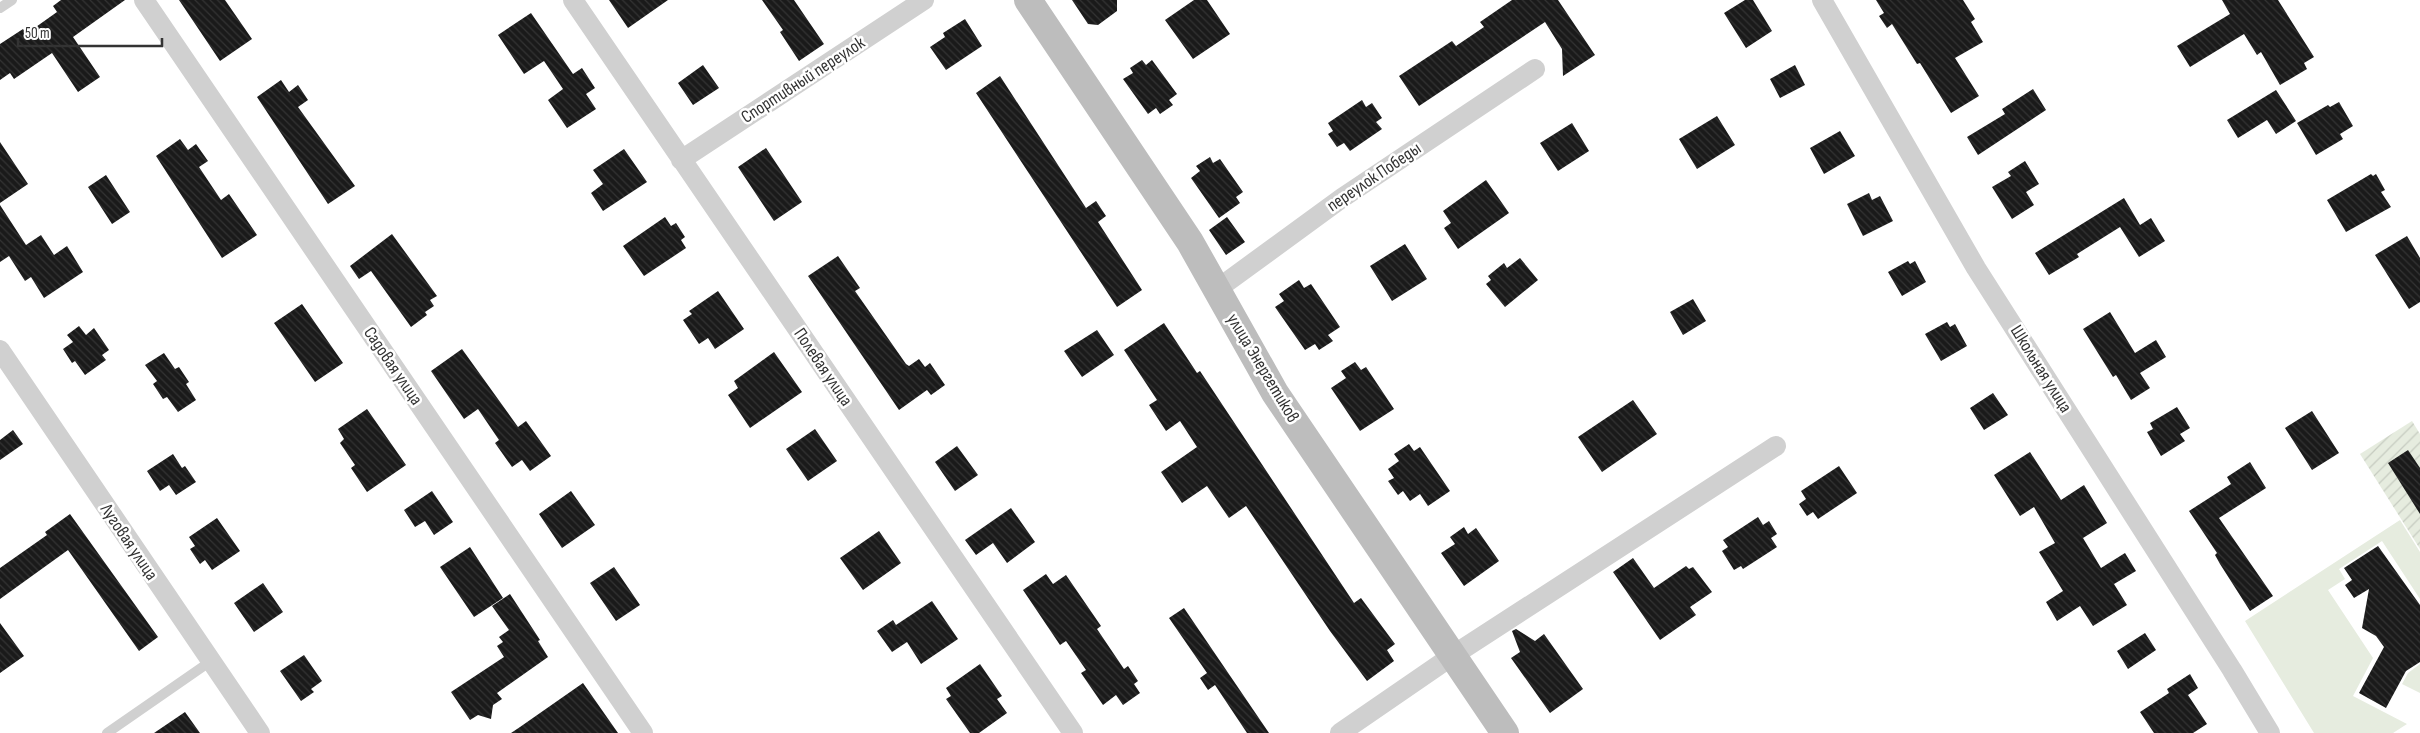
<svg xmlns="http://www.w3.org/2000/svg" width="2420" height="733" font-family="'Sofia Sans Condensed',sans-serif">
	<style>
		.green { fill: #e6ecdf }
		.garden { fill: url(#garden-furrows) }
		.building { fill: url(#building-back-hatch) }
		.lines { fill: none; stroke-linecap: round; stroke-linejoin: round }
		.lane { stroke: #d0d0d0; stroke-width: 10 }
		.street { stroke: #d0d0d0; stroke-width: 20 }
		.secondary { stroke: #bdbdbd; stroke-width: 28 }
		.labels { text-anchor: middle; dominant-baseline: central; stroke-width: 5; stroke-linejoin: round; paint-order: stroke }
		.street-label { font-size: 18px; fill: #333; stroke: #fff }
	</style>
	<defs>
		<pattern id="garden-furrows" width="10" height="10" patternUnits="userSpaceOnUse" patternTransform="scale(1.25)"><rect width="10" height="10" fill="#e6ecdf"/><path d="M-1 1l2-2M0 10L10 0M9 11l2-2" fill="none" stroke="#c6cbc0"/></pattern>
		<pattern id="building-back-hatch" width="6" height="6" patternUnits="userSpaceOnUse" patternTransform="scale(1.25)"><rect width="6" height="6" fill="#1a1a1a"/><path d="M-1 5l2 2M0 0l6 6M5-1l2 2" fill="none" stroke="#333"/></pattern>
	</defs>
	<rect width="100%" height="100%" fill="#fff"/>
	<path class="green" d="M2400 520 2420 552V599L2382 541 2339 569 2345 579 2328 590 2373 658 2353 696 2407 724 2393 733H2314L2245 621Z
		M2420 664V693L2402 684 2408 673Z"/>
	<path class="garden" d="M2412 421 2420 434V549L2360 454Z"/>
	<path class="building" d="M61 0H125L73 37 100 77 78 92 52 53 14 79 10 73 0 80V44L23 29 26 34 57 12 53 6Z
		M179 0H225L252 39 220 61Z
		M609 0H668L628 28Z
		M762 0H794L824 44 799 61 780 32 783 30Z
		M1072 0H1117V11L1098 25 1088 24Z
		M1194 0H1207L1230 34 1193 59 1165 20Z
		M1512 0H1558L1595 55 1563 76 1562 49 1545 22 1419 106 1399 76 1452 41 1456 46 1484 27 1480 22Z
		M1745 0H1753L1772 31 1746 48 1724 13Z
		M1876 0H1963L1975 19 1971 22 1983 42 1955 58 1979 96 1951 113 1920 63 1917 64 1892 24 1887 28 1879 16 1884 13Z
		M2222 0H2278L2314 57 2304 63 2307 69 2280 85 2261 52 2257 55 2244 34 2190 67 2177 46 2230 14Z
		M531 13 573 74 582 68 595 88 586 94 596 109 567 128 548 100 563 89 544 61 524 74 498 35Z
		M965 19 982 46 946 70 930 47 945 37 943 33Z
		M1142 60 1146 65 1152 60 1177 94 1169 100 1173 105 1160 114 1156 108 1148 114 1123 79 1133 73 1130 68Z
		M703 65 719 88 693 105 678 83Z
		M1795 65 1805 85 1780 98 1770 79Z
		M1000 76 1086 208 1096 201 1106 216 1098 222 1142 290 1117 307 976 93Z
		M281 80 289 92 298 85 308 100 298 107 355 186 328 204 257 97Z
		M2033 89 2046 110 1978 155 1967 137 2005 114 2002 109Z
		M2276 90 2296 121 2276 134 2267 120 2238 138 2227 120Z
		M1362 100 1366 107 1372 103 1382 118 1376 122 1382 129 1350 151 1344 143 1337 147 1328 134 1333 131 1328 123Z
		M2339 102 2353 126 2340 134 2343 139 2316 155 2297 123 2328 105 2330 107Z
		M1717 116 1735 145 1697 169 1679 139Z
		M1572 123 1589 151 1558 171 1540 143Z
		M1840 131 1855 156 1824 174 1810 148Z
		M180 139 188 150 196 144 208 161 199 167 221 200 229 194 257 235 222 258 156 156Z
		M0 142 28 184 0 203Z
		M766 148 802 202 774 221 738 167Z
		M624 149 647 182 603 211 591 193 603 184 593 170Z
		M1210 157 1213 163 1220 159 1243 192 1236 197 1240 203 1219 218 1191 178 1200 171 1196 166Z
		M2025 161 2039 184 2026 192 2034 205 2012 219 1992 187 2011 176 2008 172Z
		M2371 174 2373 176 2376 174 2385 190 2381 192 2391 207 2346 232 2327 200Z
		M106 175 130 212 112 224 88 187Z
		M1486 180 1509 213 1458 249 1444 228 1451 223 1443 211Z
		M1869 193 1872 200 1880 196 1893 221 1863 236 1847 204Z
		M2124 198 2140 225 2151 218 2165 241 2139 257 2120 227 2077 254 2079 257 2049 275 2035 253Z
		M0 205 26 245 41 235 54 255 67 246 83 272 44 298 31 277 25 281 9 256 0 262Z
		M665 217 671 226 676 223 685 237 681 240 686 248 644 276 623 246Z
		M1227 217 1245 242 1226 255 1209 230Z
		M392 234 437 296 430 300 434 306 425 312 427 315 411 327 371 271 359 279 350 266Z
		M2407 236 2420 258V302L2409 309 2375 255Z
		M1405 244 1427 279 1392 301 1370 266Z
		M838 256 860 288 855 291 906 364 909 366 919 359 925 367 930 363 945 385 931 395 927 390 899 410 808 276Z
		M1520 258 1538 280 1505 307 1486 284 1491 280 1488 276 1504 263 1507 268Z
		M1908 261 1910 264 1915 261 1926 282 1902 296 1888 272Z
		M1299 280 1304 288 1311 284 1340 327 1328 335 1333 341 1319 350 1315 344 1305 350 1275 307 1284 301 1279 294Z
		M718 291 744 329 715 349 708 338 699 344 683 320 692 314 689 311Z
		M1693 299 1706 321 1683 335 1670 312Z
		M302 304 343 363 315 382 274 323Z
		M2110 312 2135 353 2156 340 2166 357 2140 373 2150 388 2131 400 2116 375 2113 377 2083 329Z
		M1947 322 1950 327 1955 324 1967 346 1941 361 1925 334Z
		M1164 323 1197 373 1200 371 1354 603 1361 598 1395 644 1387 650 1394 661 1367 681 1330 631 1246 506 1229 518 1207 486 1182 503 1161 472 1197 447 1180 421 1166 431 1149 405 1157 400 1124 350Z
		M79 326 86 335 94 328 109 350 102 355 106 360 85 375 75 361 72 363 63 349 73 342 67 335Z
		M1097 330 1114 355 1082 377 1064 351Z
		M462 349 518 427 526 421 551 456 530 471 522 460 512 467 495 443 499 440 478 409 464 419 431 371Z
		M774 352 802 392 750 428 728 395 738 388 734 381Z
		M164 353 175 369 179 367 189 382 186 384 196 400 178 412 167 397 163 399 153 384 157 381 145 365Z
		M1355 362 1361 370 1366 367 1394 409 1360 431 1331 388 1346 378 1341 371Z
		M1993 393 2008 415 1984 430 1970 408Z
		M1633 400 1657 434 1602 472 1578 437Z
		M2177 407 2190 428 2180 434 2185 441 2161 456 2147 432 2153 429 2150 423Z
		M367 409 406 465 367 492 351 468 355 465 340 443 344 439 338 429Z
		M2312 411 2339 453 2312 470 2285 428Z
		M815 429 837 461 808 481 786 449Z
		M13 430 23 444 0 460V440Z
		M1409 444 1414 451 1420 447 1450 491 1428 506 1420 494 1410 501 1403 491 1398 495 1388 481 1394 478 1388 469 1399 461 1394 454Z
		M957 446 978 475 955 491 935 462Z
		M2408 450 2420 468V514L2388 463Z
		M2030 452 2061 500 2084 485 2107 523 2083 538 2101 568 2125 553 2136 571 2114 584 2127 605 2093 626 2080 606 2057 621 2046 602 2063 591 2039 552 2055 543 2034 507 2020 516 1994 475Z
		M173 454 182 468 185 466 196 482 176 495 169 485 160 491 147 471Z
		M2250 462 2266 488 2219 518 2273 596 2250 611 2220 564 2215 555 2217 553 2189 511 2231 484 2227 477Z
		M1839 466 1857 493 1818 519 1813 512 1807 516 1799 504 1806 499 1801 491Z
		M432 491 453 522 434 535 425 521 415 527 404 510Z
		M571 491 595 525 562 548 539 514Z
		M1011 508 1035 542 1007 563 993 543 976 555 965 540Z
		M70 514 158 637 139 651 68 550 0 599V568L47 535 45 532Z
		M1758 517 1763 525 1769 521 1777 534 1771 538 1777 547 1743 569 1741 566 1734 570 1722 551 1728 547 1723 540Z
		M217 518 240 551 212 570 205 560 200 564 190 549 195 546 189 537Z
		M1464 527 1468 534 1476 528 1499 561 1464 586 1441 553 1455 544 1450 537Z
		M879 531 901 563 863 590 840 558Z
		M2378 546 2420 605V662L2406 671 2386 708 2359 693 2384 647 2376 636 2362 628 2369 589 2354 598 2345 585 2352 580 2344 568Z
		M470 547 503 598 474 617 440 567Z
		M1633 558 1654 588 1686 566 1689 569 1693 567 1712 592 1690 607 1696 615 1660 640 1613 572Z
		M614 567 640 605 616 621 590 583Z
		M1046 574 1053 584 1066 575 1101 626 1097 629 1124 669 1128 666 1138 681 1134 684 1140 693 1123 705 1116 695 1103 705 1081 673 1086 670 1066 641 1060 645 1023 590Z
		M263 583 283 612 254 632 234 603Z
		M510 594 540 640 538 641 548 657 497 693 502 699 493 705 491 719 478 715 470 720 451 692 504 657 497 646 503 642 499 637 509 630 492 606Z
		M932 601 958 639 921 664 907 642 892 652 877 631 893 620 896 625Z
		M1184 608 1269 733H1247L1215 685 1208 690 1200 678 1207 673 1169 618Z
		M0 623 24 656 0 673Z
		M1516 629 1535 641 1544 634 1583 689 1550 713 1511 658 1520 652 1512 631Z
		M2145 633 2156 650 2128 669 2117 651Z
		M304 655 322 681 311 689 314 692 301 701 280 671Z
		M980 664 1002 696 997 699 1007 713 979 733H970L946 699 951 696 946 688Z
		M2190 674 2198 688 2188 695 2207 724 2193 733H2154L2140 712 2169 693 2167 689Z
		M583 683 618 733H511L520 727Z
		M185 712 200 733H154Z"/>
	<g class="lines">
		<path class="lane" d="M0 8 12 0
			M107 733 211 661"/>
		<path class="street" d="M144 0 643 733
			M573 0 1073 733
			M1822 0 1976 268 2232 670 2270 733
			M681 160 924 0
			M1216 290 1342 198 1535 69
			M0 350 260 733
			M1340 733 1452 656 1776 446"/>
		<path class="secondary" d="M1028 0 1190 242 1275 393 1505 733"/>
	</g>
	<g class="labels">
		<g class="street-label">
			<text transform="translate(803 80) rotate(-33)">Спортивный переулок</text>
			<text transform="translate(1374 177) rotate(-34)">переулок Победы</text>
			<text transform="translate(393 366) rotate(56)">Садовая улица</text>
			<text transform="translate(823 367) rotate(56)">Полевая улица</text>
			<text transform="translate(1263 368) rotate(59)">улица Энергетиков</text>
			<text transform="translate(2041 369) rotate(58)">Школьная улица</text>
			<text transform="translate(129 542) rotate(56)">Луговая улица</text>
		</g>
	</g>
	<path d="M18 38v8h144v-8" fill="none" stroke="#333333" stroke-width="2.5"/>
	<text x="25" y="38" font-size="15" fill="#333333" stroke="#ffffff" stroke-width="4" paint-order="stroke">50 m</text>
</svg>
